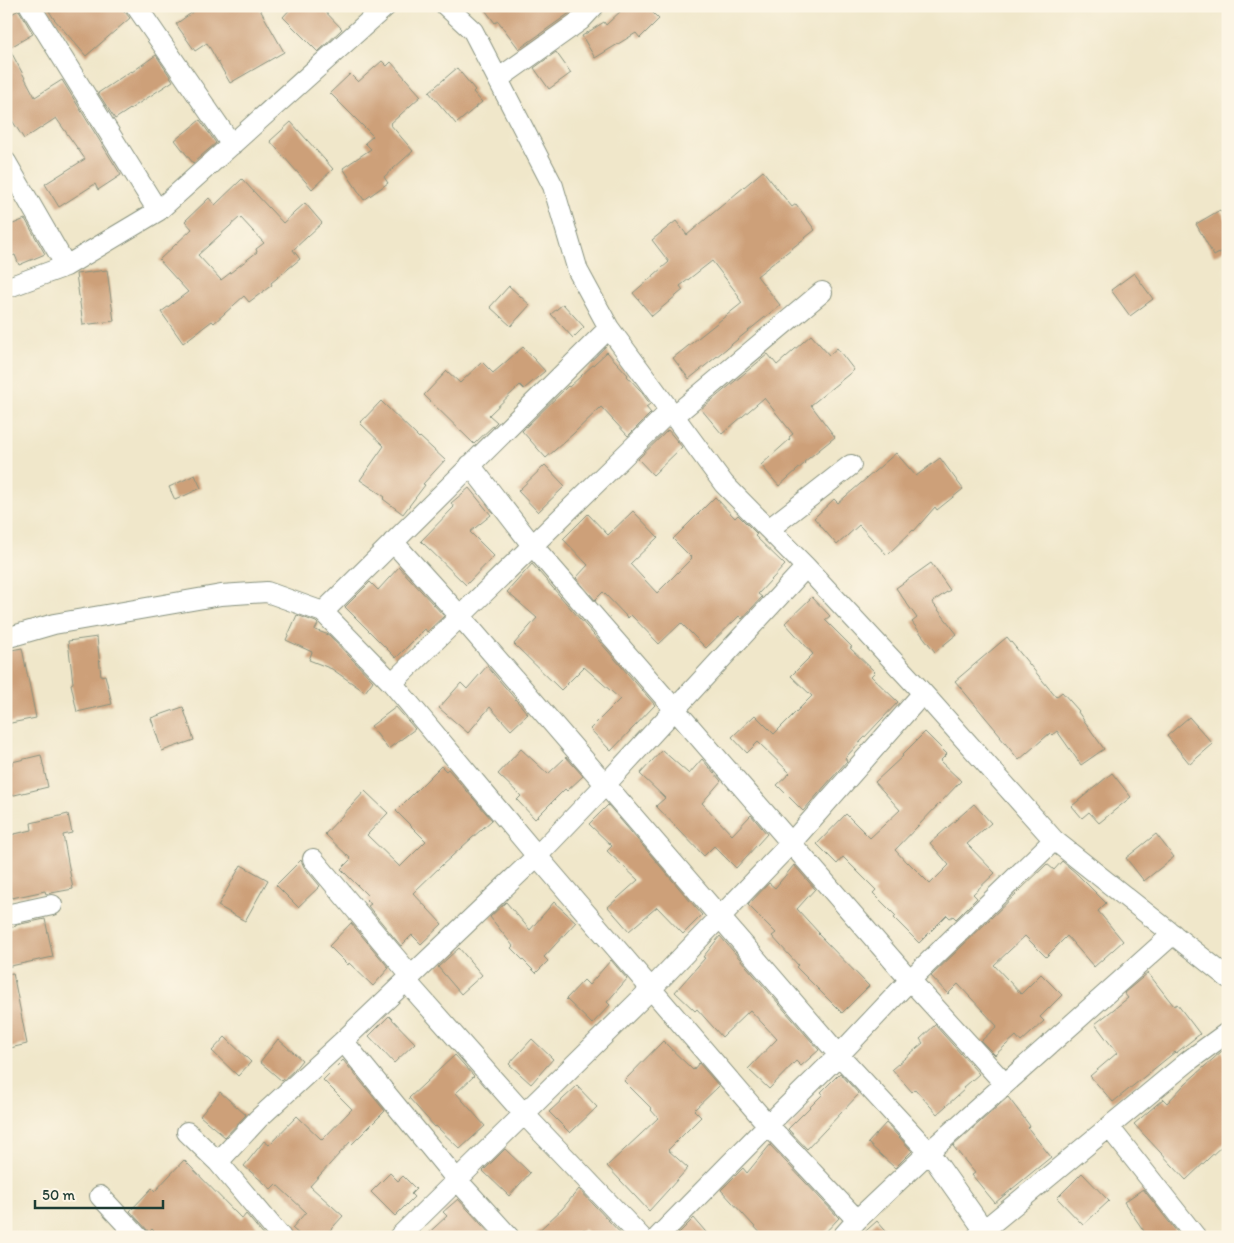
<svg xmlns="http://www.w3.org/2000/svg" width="1234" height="1243" font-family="Itim,sans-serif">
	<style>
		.building { fill: #cda079; fill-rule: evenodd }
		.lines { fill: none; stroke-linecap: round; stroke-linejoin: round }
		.street-casing { stroke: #88927f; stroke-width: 22 }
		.street { stroke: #fff; stroke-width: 20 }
	</style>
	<rect width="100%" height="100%" fill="#fcf5e5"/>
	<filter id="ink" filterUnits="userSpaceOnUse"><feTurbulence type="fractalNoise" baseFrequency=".02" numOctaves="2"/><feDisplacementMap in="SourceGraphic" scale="10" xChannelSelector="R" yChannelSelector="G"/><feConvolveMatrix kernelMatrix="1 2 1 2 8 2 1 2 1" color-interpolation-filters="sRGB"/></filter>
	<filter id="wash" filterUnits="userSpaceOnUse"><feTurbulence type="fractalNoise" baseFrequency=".0096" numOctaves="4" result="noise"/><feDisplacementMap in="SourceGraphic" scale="20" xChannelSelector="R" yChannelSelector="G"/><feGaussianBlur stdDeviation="1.12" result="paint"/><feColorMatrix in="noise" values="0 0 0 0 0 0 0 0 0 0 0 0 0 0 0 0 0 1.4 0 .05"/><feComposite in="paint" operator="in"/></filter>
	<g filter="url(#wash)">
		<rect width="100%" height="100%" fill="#f0e7ca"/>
		<g id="blocks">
			<path class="building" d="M46 6H120L130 18 86 56 54 19Z
				M201 6H258L284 52 230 83 207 43 195 51 176 24Z
				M293 6H320L342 29 318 52 283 17Z
				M482 6H567L571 12 519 49 498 21 495 23Z
				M626 6H646L659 19 640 38 636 33 595 58 582 36 604 22 606 25Z
				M19 10 33 34 9 48 35 97 62 80 121 175 98 190 95 184 59 207 45 184 85 159 56 118 24 139 6 111V17Z
				M556 52 571 73 549 89 534 68Z
				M156 55 173 81 115 119 98 93 131 71 132 72Z
				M382 61 387 66 391 62 421 96 390 124 413 151 384 177 388 183 364 200 343 168 371 149 365 143 373 136 330 93 350 74 358 82Z
				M457 68 475 90 473 92 482 102 456 124 429 92Z
				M200 120 216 143 193 163 175 140Z
				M291 122 333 169 312 189 270 141Z
				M763 171 792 207 796 204 815 230 757 276 780 305 689 379 673 358 742 303 738 297 739 296 712 261 680 286 683 290 652 316 633 293 669 262 652 240 676 221 687 235Z
				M242 179 283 223 305 203 322 223 293 250 300 259 271 283 272 285 249 302 244 296 214 323 212 321 183 343 161 312 188 292 159 260 192 229 185 221 209 198 215 205ZM240 217 264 243 256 249 257 252 221 280 198 255Z
				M1220 210 1228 222V248L1214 256 1196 224Z
				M25 219 45 254 19 265 15 255 6 258V227Z
				M107 270 114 321 83 325 76 274Z
				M1134 273 1153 299 1130 316 1111 290Z
				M509 286 530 305 511 326 490 307Z
				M563 304 584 327 573 338 551 314Z
				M811 335 829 355 837 348 854 370 811 405 835 437 804 462 805 463 779 486 761 465 790 439 789 437 793 434 764 398 722 434 701 409 768 354 777 365Z
				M523 347 545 371 524 389 520 385 489 415 497 422 474 444 424 395 447 371 460 383 482 362 493 373Z
				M607 352 628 375 627 376 640 390 650 404 646 407 651 413 628 436 601 407 573 434 546 458 522 431 568 386 569 387Z
				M381 401 419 438 420 437 445 460 423 484 425 485 403 514 383 499 385 497 360 480 384 446 360 423Z
				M668 430 682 447 653 475 638 459Z
				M896 453 916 476 940 458 963 489 937 510 935 507 914 531 913 530 887 555 859 525 837 545 814 518 834 499 838 503Z
				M545 465 565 486 538 512 518 491Z
				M195 475 201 488 175 500 169 487Z
				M469 488 491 515 470 532 494 556 466 585 421 541 454 507 451 503Z
				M715 497 735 518 738 515 757 534 755 536 785 565 758 594 762 597 742 619 739 616 706 648 681 623 659 644 631 615 628 618 603 592 595 600 576 578 588 565 563 539 588 514 608 535 633 511 658 537 630 564 657 593 692 558 673 539Z
				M931 563 950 590 932 602 957 634 935 652 912 622 917 618 896 588Z
				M532 564 655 705 611 751 590 729 620 699 584 667 561 690 514 644 537 618 507 592Z
				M399 567 444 616 427 632 425 629 396 658 345 607 370 582 378 590Z
				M812 597 830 616 825 620 852 647 850 648 875 672 871 676 898 702 845 758 847 761 803 811 777 785 790 773 758 742 747 753 732 737 755 715 774 734 812 696 791 676 813 654 785 623Z
				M297 615 316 622 318 624 315 630 329 635 373 681 365 692 332 669 309 660 312 652 286 640Z
				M97 637 101 676 105 675 112 704 77 712 71 684 73 683 68 641Z
				M1007 637 1056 697 1062 692 1079 711 1078 712 1104 749 1081 765 1057 731 1052 735 1050 733 1019 760 1000 737 1001 736 955 681Z
				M22 648 36 718 6 724V651Z
				M487 666 528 714 511 730 490 707 468 733 439 708 461 683 467 689Z
				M183 707 194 740 162 751 151 718Z
				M396 707 415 729 388 749 371 726Z
				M1189 717 1213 744 1190 764 1167 736Z
				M925 732 947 754 940 761 961 781 895 850 907 863 908 862 930 884 949 865 930 843 974 804 991 823 967 844 995 873 973 894 977 898 956 919 953 916 950 918 947 915 919 943 894 918 896 916 873 893 876 890 843 857 837 864 817 844 846 814 870 838 900 810 875 782 903 756 902 755Z
				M521 749 548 774 566 757 583 776 567 791 565 789 535 819 517 800 521 796 498 774Z
				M662 750 689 774 702 759 721 781 702 803 732 835 751 815 767 834 736 868 714 846 704 856 656 806 665 798 640 774Z
				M41 755 48 787 6 797V766L12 765V762Z
				M441 766 446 771 448 769 492 820 441 866 413 893 442 924 421 944 412 935 401 946 368 906 371 904 366 900 369 897 341 869 351 859 325 834 365 791 388 813 367 835 400 867 426 841 396 811Z
				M1112 773 1131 797 1099 823 1089 812 1082 818 1072 806Z
				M608 805 702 915 683 934 657 907 629 931 608 907 638 880 607 851 612 846 589 824Z
				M68 814 72 833 63 835 73 889 46 894 45 891 12 898 6 874V836L32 830 31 823Z
				M1156 834 1174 857 1144 881 1126 858Z
				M301 860 304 867 320 886 298 907 276 885Z
				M1062 861 1077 874 1106 903 1098 911 1123 941 1094 967 1067 936 1046 957 1025 936 994 965 1021 994 1041 974 1062 995 1040 1017 1044 1021 1021 1042 1016 1036 995 1055 981 1041 997 1026 958 984 948 994 931 976 1047 864 1054 870Z
				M241 865 268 880 245 921 218 906Z
				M794 865 815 889 797 909 819 933 818 934 869 986 842 1013 796 967 798 965 772 936 776 933 748 905 769 883 775 888Z
				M506 902 530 930 554 902 576 922 544 957 548 961 536 973 511 948 513 946 490 917Z
				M45 919 53 957 6 967V929L16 926V925Z
				M351 923 389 968 373 986 349 963 348 965 329 946Z
				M720 936 819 1050 801 1066 796 1061 769 1089 748 1069 777 1039 750 1010 722 1037 697 1009 695 1011 675 992 705 958 703 957Z
				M459 948 482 975 461 994 438 967Z
				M611 960 627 979 607 1002 610 1005 592 1024 566 999 584 980 589 985Z
				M13 973 27 1044 6 1049V974Z
				M1148 973 1174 1006 1177 1004 1200 1034 1176 1053 1175 1052 1113 1102 1090 1076 1117 1053 1095 1024 1128 998 1124 993Z
				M389 1016 415 1043 394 1063 369 1036Z
				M935 1025 979 1074 963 1088 965 1089 937 1114 915 1089 912 1092 892 1069 923 1043 920 1039Z
				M225 1037 251 1062 238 1076 212 1051Z
				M278 1039 302 1060 294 1070 282 1081 260 1062Z
				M532 1039 553 1059 531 1084 509 1064Z
				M663 1041 693 1070 699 1063 719 1086 694 1110 701 1117 668 1150 688 1168 649 1211 607 1166 658 1118 651 1110 652 1109 624 1081Z
				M1222 1051 1228 1059V1140L1186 1180 1134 1124 1163 1099 1167 1103 1186 1083Z
				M455 1055 474 1076 456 1093 485 1126 460 1149 436 1126 435 1127 409 1098Z
				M343 1060 385 1111 352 1144 350 1142 310 1186 343 1216 324 1237H302L292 1228 306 1212 276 1184 271 1189 244 1166 264 1141 269 1145 297 1116 322 1140 352 1109 323 1080Z
				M840 1073 859 1094 807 1149 788 1129 823 1094 821 1092Z
				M577 1086 597 1107 570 1133 549 1112Z
				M220 1092 246 1115 225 1137 200 1116Z
				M1008 1097 1030 1126 1028 1128 1051 1157 995 1203 972 1175 975 1173 953 1146Z
				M886 1123 912 1151 895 1168 868 1143Z
				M770 1145 839 1218 821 1237H764L721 1190 743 1168 747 1173Z
				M505 1149 530 1173 509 1196 483 1171Z
				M184 1160 242 1219 246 1214 265 1237H160L152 1229 149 1232 130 1211 152 1188 155 1191Z
				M390 1173 398 1181 403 1176 416 1189 411 1194 414 1197 395 1216 371 1192Z
				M1082 1173 1109 1201 1083 1225 1057 1198Z
				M579 1189 624 1237H591L584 1229 576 1237H532L562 1209Z
				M1143 1189 1181 1237H1148L1124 1202Z
				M458 1199 493 1237H424L447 1216 443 1212Z
				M694 1218 710 1237H675Z
				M877 1221 891 1237H859Z"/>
		</g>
	</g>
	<g filter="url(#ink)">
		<use href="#blocks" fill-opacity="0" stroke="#88927f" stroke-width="1"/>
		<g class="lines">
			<defs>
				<path id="street" d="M30 6 158 211
					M136 6 232 145
					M446 6 473 31 553 186 578 271 609 328 724 484 806 567 923 693 1054 840 1228 978
					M498 79 581 20 594 6
					M6 162 66 266
					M6 288 66 266 158 211 386 6
					M674 416 822 292
					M470 465 532 545 910 980 1005 1084
					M769 529 851 465
					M393 542 460 616 839 1055 929 1152 984 1230 987 1237
					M323 612 609 328
					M6 638 54 624 221 595 267 592 323 612 392 683 537 856 768 1125 857 1220
					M392 683 670 411
					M313 859 411 976
					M6 915 52 905
					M406 981 524 1114 641 1237
					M343 1041 457 1180 509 1237
					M1109 1127 1196 1237
					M187 1132 218 1162 281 1237
					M218 1162 258 1119 343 1041 537 856 606 784 806 567
					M100 1196 138 1237
					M399 1237 651 989 791 843 923 693
					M658 1237 768 1125 839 1055 910 980 1054 840
					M842 1237 857 1220 929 1152 1173 934
					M977 1237 984 1230 1191 1059 1228 1032"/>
			</defs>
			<use href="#street" class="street-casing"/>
			<use href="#street" class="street"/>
		</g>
	</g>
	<rect width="1234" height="1243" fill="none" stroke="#fcf5e5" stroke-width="25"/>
	<path d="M35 1200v8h128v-8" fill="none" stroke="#1f3d34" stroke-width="2.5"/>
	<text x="42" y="1200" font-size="15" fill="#1f3d34" stroke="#fcf5e5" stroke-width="4" paint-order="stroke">50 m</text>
</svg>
